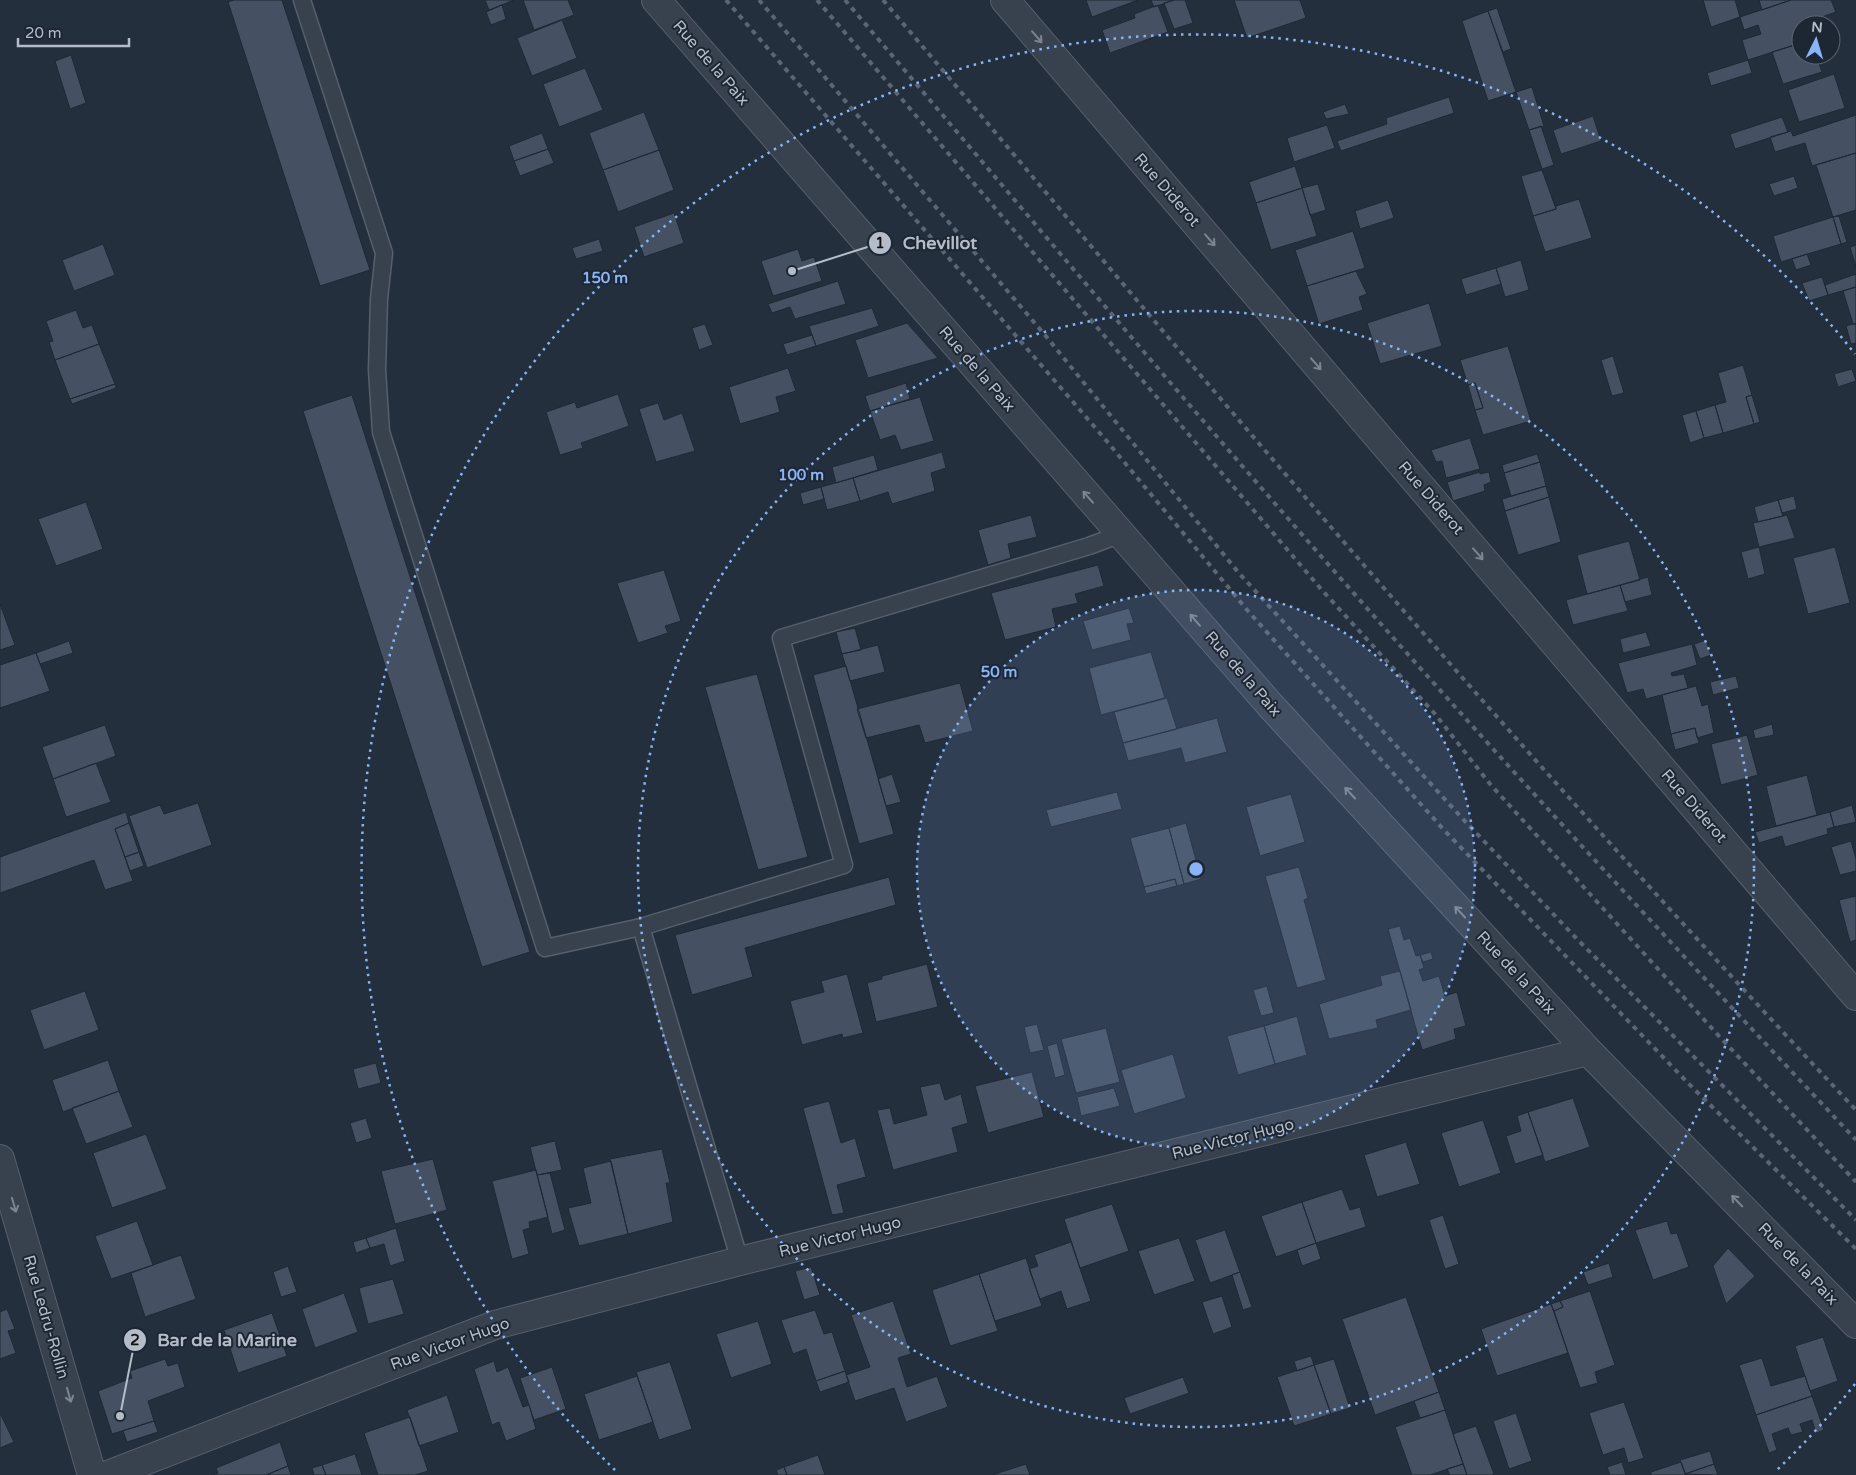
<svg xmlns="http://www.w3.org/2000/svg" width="1856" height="1475" font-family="'Varela Round',sans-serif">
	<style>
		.building { fill: #455162; stroke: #1f2835 }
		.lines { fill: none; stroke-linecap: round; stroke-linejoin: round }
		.lane-casing { stroke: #565f6c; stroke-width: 19 }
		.street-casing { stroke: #565f6c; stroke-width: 30 }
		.lane { stroke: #38414e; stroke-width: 16 }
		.street { stroke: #38414e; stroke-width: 28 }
		.rail { stroke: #5a6575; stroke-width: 4; stroke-dasharray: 5 5; stroke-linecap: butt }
		.oneway { stroke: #7c8592 }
		.ring { fill: none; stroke: #8ab4f8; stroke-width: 2.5; stroke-dasharray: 2.5 5 }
		.labels { text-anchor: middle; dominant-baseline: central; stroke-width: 4; stroke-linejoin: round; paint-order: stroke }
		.street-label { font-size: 16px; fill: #b4bcc9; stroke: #1d2633 }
		.centre { fill: #8ab4f8; stroke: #1d2633; stroke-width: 2.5 }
		.ring-label { font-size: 15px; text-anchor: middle; font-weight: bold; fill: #8ab4f8; stroke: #1d2633; stroke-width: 4; stroke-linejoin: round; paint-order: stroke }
		.leader { fill: none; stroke: #b4bcc9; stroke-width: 2 }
		.callout-dot { fill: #b4bcc9; stroke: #1d2633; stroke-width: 2 }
		.mark-label { font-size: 15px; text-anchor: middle; font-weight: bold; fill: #111 }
		.callout-label { font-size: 18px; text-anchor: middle; font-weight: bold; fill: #b4bcc9; stroke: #1d2633; stroke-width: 4; stroke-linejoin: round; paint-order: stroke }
	</style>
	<rect width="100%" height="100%" fill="#242f3e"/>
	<path class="building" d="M234 0H282L370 270 320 286 228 2Z
		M485 0H514L489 10Z
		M523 0H568L574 15 534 30Z
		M1086 0H1138L1092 17Z
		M1151 0H1174L1154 7Z
		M1174 0H1185L1193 23 1174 29 1164 3Z
		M1234 0H1300L1306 18 1247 38Z
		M1703 0H1735L1740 17 1711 27Z
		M1759 0H1791L1762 10Z
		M1791 0H1831L1836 12 1805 23 1806 25H1801V43L1748 60 1742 40 1761 34 1758 25 1744 30 1740 17Z
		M502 5 506 19 491 25 486 12Z
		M1158 5 1168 32 1110 53 1102 30 1135 18 1134 14Z
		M1497 8 1511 49 1503 52 1488 11Z
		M1488 11 1516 92 1488 101 1462 21Z
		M562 20 577 58 532 76 517 38Z
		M1801 43V55H1816L1822 72 1783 84 1772 52Z
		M71 55 86 103 70 109 55 61Z
		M1748 60 1752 73 1711 86 1707 73Z
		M585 68 603 110 559 127 543 84Z
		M1834 74 1845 108 1799 122 1788 90Z
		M1532 87 1544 126 1529 130 1516 92Z
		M1449 97 1454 113 1341 151 1337 141 1387 124 1386 118Z
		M1345 104 1349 114 1326 119 1323 112Z
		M644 112 659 150 603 170 589 133Z
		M1856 115V153L1812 166 1805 143 1775 152 1770 137 1791 131 1793 136Z
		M1593 116 1601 141 1561 154 1553 130Z
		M1782 117 1788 132 1735 149 1730 134Z
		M1327 125 1335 148 1294 162 1287 138Z
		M1541 126 1554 165 1542 169 1529 130Z
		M542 133 548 149 514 161 509 146Z
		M548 149 554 163 520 176 514 161Z
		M659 150 674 190 618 212 603 170Z
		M1856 153V210L1833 217 1816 165Z
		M1295 166 1302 188 1256 203 1249 182Z
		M1542 170 1556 209 1533 216 1521 176Z
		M1794 176 1798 188 1774 196 1769 184Z
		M1318 184 1326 210 1310 215 1302 188Z
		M1302 188 1317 236 1271 250 1256 203Z
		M1579 199 1592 238 1545 252 1533 216 1556 209V206Z
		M1388 200 1394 218 1360 229 1355 211Z
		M674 213 684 243 644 257 634 227Z
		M1839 216 1847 242 1841 244 1833 217Z
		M1833 217 1841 244 1781 262 1773 236Z
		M1353 231 1365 268 1307 286 1295 250Z
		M599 239 603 251 576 259 572 248Z
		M103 244 115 275 74 291 62 260Z
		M1856 245V267L1850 247Z
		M798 249 802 261 814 257 822 281 773 296 761 261Z
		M1807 254 1811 265 1796 270 1792 259Z
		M1521 260 1529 290 1505 297 1496 268Z
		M1496 268 1501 284 1466 295 1461 279Z
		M1356 271 1367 294 1359 297 1363 310 1319 324 1307 286Z
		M1856 274V287L1828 295 1825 285Z
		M1822 277 1828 295 1809 301 1802 283Z
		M838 281 846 304 795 319 790 307 772 313 768 304Z
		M1856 287V324H1853L1843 291Z
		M1429 303 1442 346 1380 364 1367 323Z
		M872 308 879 326 816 346 809 326Z
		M76 310 83 328 92 325 99 344 55 360 49 342 53 341 46 321Z
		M907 323 938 358 868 378 855 340Z
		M705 324 713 345 699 350 692 328Z
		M1853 324H1856V343L1851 344 1846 326Z
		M812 335 816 346 787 355 783 344Z
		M99 344 115 384 70 399 55 360Z
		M1508 346 1531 421 1483 435 1475 410 1483 408 1475 383 1468 385 1460 360Z
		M1613 356 1624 393 1612 396 1601 360Z
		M1743 365 1752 395 1746 397 1754 424 1723 433 1715 405 1726 402 1718 373Z
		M788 368 796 391 776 397 780 412 740 424 729 387Z
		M1852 369 1856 381 1838 387 1834 374Z
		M906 383 910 399 870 411 865 396Z
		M1475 383 1483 408 1475 410 1468 385Z
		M115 384 116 388 72 404 70 399Z
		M618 394 629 426 581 443 583 448 560 455 546 412 575 402 577 408Z
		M352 395 530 952 482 967 303 411Z
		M1752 395 1760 422 1754 424 1746 397Z
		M920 397 934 441 901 450 895 435 880 440 870 411Z
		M658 403 664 420 682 413 695 451 656 462 639 409Z
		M1715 405 1723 433 1704 438 1696 411Z
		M1696 411 1704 438 1690 443 1682 415Z
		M1470 438 1480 469 1446 478 1442 461 1436 462 1431 450Z
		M942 452 946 468 931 473 935 491 892 504 888 492 860 501 853 478Z
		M1537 454 1540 462 1504 473 1502 465Z
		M874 455 878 470 836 483 832 467Z
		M1540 462 1546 486 1511 496 1504 473Z
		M1480 472V474L1489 472 1491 482 1484 485 1485 491 1453 501 1447 482Z
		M853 478 860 501 827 510 821 487Z
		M1546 486 1549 497 1505 511 1502 499Z
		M821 487 824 499 803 505 800 493Z
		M1794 496 1797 509 1782 513 1778 500Z
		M1549 497 1561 542 1518 555 1505 511Z
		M1778 500 1783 516 1758 522 1754 507Z
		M86 502 103 549 56 566 38 519Z
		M1031 515 1037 537 1008 544 1011 558 988 565 978 530Z
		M1787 515 1795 538 1759 547 1753 523Z
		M1629 541 1640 580 1587 594 1577 555Z
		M1759 547 1765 574 1748 579 1741 552Z
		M1835 547 1850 603 1808 614 1793 558Z
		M1098 565 1104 586 1075 594 1078 603 1052 609 1056 627 1005 640 991 593Z
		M664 570 681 621 665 626 668 633 638 643 617 583Z
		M1648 577 1652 595 1625 602 1620 585Z
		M1620 585 1628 611 1573 625 1566 600Z
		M0 604 15 645 0 650Z
		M1129 608 1134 623 1127 624 1131 640 1092 650 1083 621Z
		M855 628 861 650 842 654 836 632Z
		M1646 632 1651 646 1623 653 1620 639Z
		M1706 640 1711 655 1700 659 1694 644Z
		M69 641 73 653 40 664 36 653Z
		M1692 644 1697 665 1671 673 1672 676 1684 674 1688 688 1646 699 1643 689 1627 693 1618 663Z
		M878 645 885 672 850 681 842 654Z
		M1151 652 1165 698 1101 715 1089 668Z
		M36 653 50 691 0 708V665Z
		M846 666 894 834 859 844 813 675Z
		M757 674 808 857 758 870 705 687Z
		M1736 676 1739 688 1713 695 1710 682Z
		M960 683 973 731 925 743 919 725 866 738 857 709Z
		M1696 686 1702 706 1708 704 1714 733 1697 738 1695 728 1671 734 1662 695Z
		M1167 698 1177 729 1123 743 1114 712Z
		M1217 718 1227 752 1185 763 1181 748 1128 761 1123 743Z
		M1772 724 1774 735 1755 739 1753 730Z
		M105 725 116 756 53 779 42 747Z
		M1695 728 1699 743 1675 750 1671 734Z
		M1747 735 1758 775 1721 785 1711 744Z
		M96 763 111 802 66 817 53 779Z
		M892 774 901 802 886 806 878 779Z
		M1807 775 1817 815 1776 826 1766 786Z
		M1117 792 1122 809 1051 827 1046 810Z
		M1291 794 1305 842 1260 856 1246 807Z
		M198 803 212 845 147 868 129 816 160 805 164 814Z
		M1852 805 1856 822 1834 827 1830 812Z
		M126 812 129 823 115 829 133 881 105 890 94 860 0 893V857Z
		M1830 812 1834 827 1827 829 1828 834 1785 847 1782 836 1759 843 1755 832Z
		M129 823 139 852 125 857 115 829Z
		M1186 823 1201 879 1184 884 1169 828Z
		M1169 828 1184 884 1177 886 1175 879 1144 887 1130 838Z
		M1851 841 1856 859V871L1840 875 1831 847Z
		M139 852 144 866 130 871 125 857Z
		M1299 867 1308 898 1304 900 1326 980 1297 988 1265 876Z
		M889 877 896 905 745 948 753 977 692 995 675 935Z
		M1175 879 1177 886 1146 894 1144 887Z
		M1856 896V940L1850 942 1839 900Z
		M1400 926 1404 940 1410 938 1416 956 1420 955 1424 968 1419 970 1423 981 1439 976 1445 996 1457 992 1466 1026 1454 1029 1456 1039 1422 1050 1388 929Z
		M1431 952 1433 959 1423 962 1420 955Z
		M927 964 938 1007 876 1022 867 983 882 979V976Z
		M1400 971 1411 1010 1376 1020 1378 1028 1329 1039 1319 1004 1382 985 1380 976Z
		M847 974 863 1033 843 1038 842 1034 802 1045 790 1001 824 992 821 981Z
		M1267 986 1274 1013 1261 1016 1253 990Z
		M85 991 99 1030 44 1050 30 1010Z
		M1297 1016 1307 1055 1275 1064 1264 1026Z
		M1037 1024 1044 1050 1030 1053 1024 1027Z
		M1264 1026 1275 1064 1238 1075 1227 1036Z
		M1106 1028 1120 1082 1076 1093 1061 1039Z
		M1057 1043 1065 1075 1055 1078 1047 1046Z
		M1173 1054 1186 1098 1134 1114 1121 1070Z
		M108 1060 119 1091 63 1112 52 1080Z
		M376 1063 381 1083 358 1089 353 1069Z
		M1032 1072 1044 1117 988 1133 975 1086Z
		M940 1083 945 1100 961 1094 968 1123 952 1128 958 1152 893 1170 877 1110 890 1108 894 1124 927 1115 920 1087Z
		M1114 1088 1120 1106 1081 1116 1077 1097Z
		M119 1091 133 1127 86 1144 72 1108Z
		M1573 1098 1590 1147 1545 1162 1528 1112Z
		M829 1101 841 1143 855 1138 866 1177 837 1185 844 1213 832 1215 803 1108Z
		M1528 1112 1543 1155 1515 1164 1506 1136 1521 1131 1517 1116Z
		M366 1118 372 1138 356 1143 350 1123Z
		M1483 1120 1501 1173 1459 1187 1441 1133Z
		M146 1134 167 1189 112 1208 93 1153Z
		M555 1141 562 1170 537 1175 530 1147Z
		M1406 1142 1420 1184 1377 1197 1364 1155Z
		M662 1149 670 1183H666L673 1222 628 1234 610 1159Z
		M433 1159 447 1210 395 1224 381 1171Z
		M611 1161 628 1234 579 1246 568 1208 591 1203 583 1168Z
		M536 1170 548 1217 529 1222 530 1228 523 1230 529 1254 512 1259 492 1181Z
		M550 1173 565 1230 552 1234 537 1175Z
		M1342 1189 1350 1210 1360 1207 1366 1227 1316 1243 1302 1202Z
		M1302 1202 1316 1243 1276 1257 1261 1216Z
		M1112 1204 1129 1251 1080 1268 1064 1219Z
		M1443 1215 1459 1264 1445 1269 1429 1220Z
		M137 1221 153 1265 111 1279 95 1236Z
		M1667 1221 1671 1234 1677 1233 1689 1267 1653 1280 1635 1230Z
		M396 1228 405 1261 390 1266 384 1244 370 1248 366 1238Z
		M1225 1230 1240 1272 1210 1283 1195 1240Z
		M366 1238 370 1248 356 1253 353 1242Z
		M1179 1238 1195 1281 1154 1295 1138 1251Z
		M1071 1242 1091 1301 1067 1309 1061 1291 1040 1299 1029 1269 1038 1266 1034 1255Z
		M1316 1243 1321 1259 1302 1266 1297 1250Z
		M1728 1248 1755 1276 1726 1304 1713 1266Z
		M181 1255 196 1299 145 1317 131 1273Z
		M1026 1258 1042 1306 995 1321 979 1274Z
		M1609 1263 1613 1277 1588 1285 1583 1272Z
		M288 1266 297 1292 281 1297 273 1272Z
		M811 1267 820 1295 804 1300 795 1271Z
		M1240 1272 1252 1307 1243 1310 1232 1275Z
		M979 1274 998 1331 950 1346 932 1290Z
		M393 1279 404 1314 368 1324 359 1288Z
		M1590 1291 1615 1365 1595 1372 1598 1383 1580 1388 1554 1311 1563 1307 1560 1301Z
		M344 1293 358 1332 315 1348 302 1309Z
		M1222 1296 1232 1327 1213 1334 1202 1302Z
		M1406 1297 1439 1392 1375 1415 1342 1319Z
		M893 1301 911 1354 898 1358 907 1387 937 1376 948 1407 906 1422 894 1388 855 1401 846 1375 870 1367 851 1315Z
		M1560 1301 1563 1307 1554 1311 1551 1304Z
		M1551 1304 1568 1353 1497 1376 1481 1329Z
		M7 1309 15 1329 8 1331 16 1353 0 1359V1312Z
		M815 1310 824 1334 832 1332 845 1371 816 1381 806 1349 793 1354 781 1320Z
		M272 1313 287 1356 238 1373 224 1330Z
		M758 1321 772 1364 731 1378 716 1334Z
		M1823 1337 1838 1381 1810 1391 1795 1346Z
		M1311 1356 1314 1365 1297 1371 1294 1361Z
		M1762 1358 1771 1386 1805 1376 1812 1396 1756 1415 1739 1365Z
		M165 1359 168 1366 178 1363 185 1387 148 1401 154 1421 112 1434 98 1391 132 1378 130 1371Z
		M1334 1359 1350 1408 1331 1414 1314 1365Z
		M494 1361 497 1372 508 1367 523 1407 529 1405 536 1429 506 1441 499 1422 492 1425 474 1369Z
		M670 1362 692 1429 659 1440 636 1372Z
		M1314 1365 1331 1414 1294 1426 1277 1377Z
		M552 1367 566 1409 534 1420 520 1378Z
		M845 1371 849 1382 820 1392 816 1381Z
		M637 1376 653 1422 599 1440 584 1394Z
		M1183 1377 1189 1393 1130 1414 1124 1398Z
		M1439 1392 1445 1410 1420 1418 1414 1401Z
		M447 1395 459 1432 419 1446 407 1410Z
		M1812 1396 1824 1430 1816 1433 1812 1420 1800 1424 1803 1432 1791 1435 1788 1428 1772 1434 1777 1450 1769 1453 1756 1415Z
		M1624 1402 1644 1458 1628 1463 1624 1448 1603 1455 1589 1413Z
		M1445 1410 1463 1464 1430 1475H1412L1395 1427Z
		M0 1413 14 1442 0 1448Z
		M1516 1413 1532 1461 1509 1469 1493 1421Z
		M410 1417 428 1471 415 1475H378L364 1433Z
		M154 1421 158 1432 127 1442 123 1431Z
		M1476 1426 1494 1474 1492 1475H1467L1453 1434Z
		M280 1442 288 1466 266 1475H213L218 1473 216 1468Z
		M1710 1451 1714 1464 1685 1474 1680 1460Z
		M355 1454 362 1475H326L322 1465Z
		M818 1455 825 1475H787L784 1467Z
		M1622 1462 1626 1475H1610L1607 1467Z
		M1681 1462 1686 1475H1651V1472Z
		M1026 1464 1030 1475H992Z
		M1463 1464 1467 1475H1450L1447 1469Z
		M1714 1464 1718 1475 1685 1474Z
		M322 1465 326 1475H314L312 1468Z
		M288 1466 291 1475H266Z
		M784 1467 787 1475H778L776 1470Z"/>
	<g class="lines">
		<defs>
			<path id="lane" d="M302 0 384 253 379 299 377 370 381 432 545 948 641 927 844 865 781 638 1089 546 1121 534
				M641 927 740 1261"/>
			<path id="street" d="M656 0 1270 705 1588 1051 1856 1324
				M1005 0 1856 996
				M0 1159 92 1475
				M108 1475 495 1325 740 1261 1588 1051"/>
		</defs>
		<use href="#lane" class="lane-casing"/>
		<use href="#street" class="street-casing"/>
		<use href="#lane" class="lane"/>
		<use href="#street" class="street"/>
		<path class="rail" d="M726 0 1105 439 1248 611 1444 830 1688 1083 1856 1249
			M759 0 1045 335 1238 572 1461 817 1576 938 1856 1220
			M817 0 1321 589 1435 714 1490 784 1718 1035 1856 1182
			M845 0C1010 194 1174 390 1343 581 1510 771 1683 956 1856 1140
			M883 0C1016 156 1147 314 1281 469 1468 687 1659 901 1856 1110"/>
	</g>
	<defs><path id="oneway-shaft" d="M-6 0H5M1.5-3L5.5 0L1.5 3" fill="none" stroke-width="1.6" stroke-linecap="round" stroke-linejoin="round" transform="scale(1.25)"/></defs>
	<g class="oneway">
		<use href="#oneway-shaft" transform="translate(1037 37) rotate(49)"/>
		<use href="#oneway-shaft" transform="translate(1210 240) rotate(49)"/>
		<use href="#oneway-shaft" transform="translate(1316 364) rotate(49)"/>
		<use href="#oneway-shaft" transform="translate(1088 497) rotate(-131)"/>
		<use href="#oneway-shaft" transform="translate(1478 554) rotate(49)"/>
		<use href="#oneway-shaft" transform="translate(1195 620) rotate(-131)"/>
		<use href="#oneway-shaft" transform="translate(1350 793) rotate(-133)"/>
		<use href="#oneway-shaft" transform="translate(1460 912) rotate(-133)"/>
		<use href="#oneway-shaft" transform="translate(1737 1201) rotate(-134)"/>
		<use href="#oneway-shaft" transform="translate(14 1205) rotate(74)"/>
		<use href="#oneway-shaft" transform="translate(69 1395) rotate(74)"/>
	</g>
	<circle cx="1196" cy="869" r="279" fill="#8ab4f8" fill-opacity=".12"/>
	<g class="ring">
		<circle cx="1196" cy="869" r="279"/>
		<circle cx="1196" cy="869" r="558"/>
		<path d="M1855 1384A836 836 0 0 1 1777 1470M615 1470A836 836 0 1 1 1855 354"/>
	</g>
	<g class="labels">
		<g class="street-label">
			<text transform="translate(711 63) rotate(49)">Rue de la Paix</text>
			<text transform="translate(1167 190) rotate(49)">Rue Diderot</text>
			<text transform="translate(977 369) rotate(49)">Rue de la Paix</text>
			<text transform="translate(1431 498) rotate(49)">Rue Diderot</text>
			<text transform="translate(1243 674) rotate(49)">Rue de la Paix</text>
			<text transform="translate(1694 806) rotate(49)">Rue Diderot</text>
			<text transform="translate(1516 973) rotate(47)">Rue de la Paix</text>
			<text transform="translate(1233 1139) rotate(-14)">Rue Victor Hugo</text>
			<text transform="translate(840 1237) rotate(-14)">Rue Victor Hugo</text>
			<text transform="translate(1798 1264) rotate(46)">Rue de la Paix</text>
			<text transform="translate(46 1317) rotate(74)">Rue Ledru-Rollin</text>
			<text transform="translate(450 1344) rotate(-20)">Rue Victor Hugo</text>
		</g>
	</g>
	<circle cx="1196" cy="869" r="8" class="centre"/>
	<g class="ring-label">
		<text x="605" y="283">150 m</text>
		<text x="801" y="480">100 m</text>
		<text x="999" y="677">50 m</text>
	</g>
	<path class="leader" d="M792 271L880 243M120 1416L135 1340"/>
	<g class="callout-dot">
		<circle cx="792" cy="271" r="5"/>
		<circle cx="120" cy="1416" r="5"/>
		<circle cx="880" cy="243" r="12"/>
		<circle cx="135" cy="1340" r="12"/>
	</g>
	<g class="mark-label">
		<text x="880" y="248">1</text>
		<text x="135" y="1345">2</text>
	</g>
	<g class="callout-label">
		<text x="940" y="249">Chevillot</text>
		<text x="227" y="1346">Bar de la Marine</text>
	</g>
	<g transform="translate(1816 40) rotate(5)"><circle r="24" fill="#1d2633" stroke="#59626f"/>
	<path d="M0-4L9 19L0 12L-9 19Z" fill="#8ab4f8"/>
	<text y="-8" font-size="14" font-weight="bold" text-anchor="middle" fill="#b4bcc9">N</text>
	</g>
	<path d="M18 38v8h111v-8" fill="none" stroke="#b4bcc9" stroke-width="2.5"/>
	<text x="25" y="38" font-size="15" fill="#b4bcc9" stroke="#1d2633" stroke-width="4" paint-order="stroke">20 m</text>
</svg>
